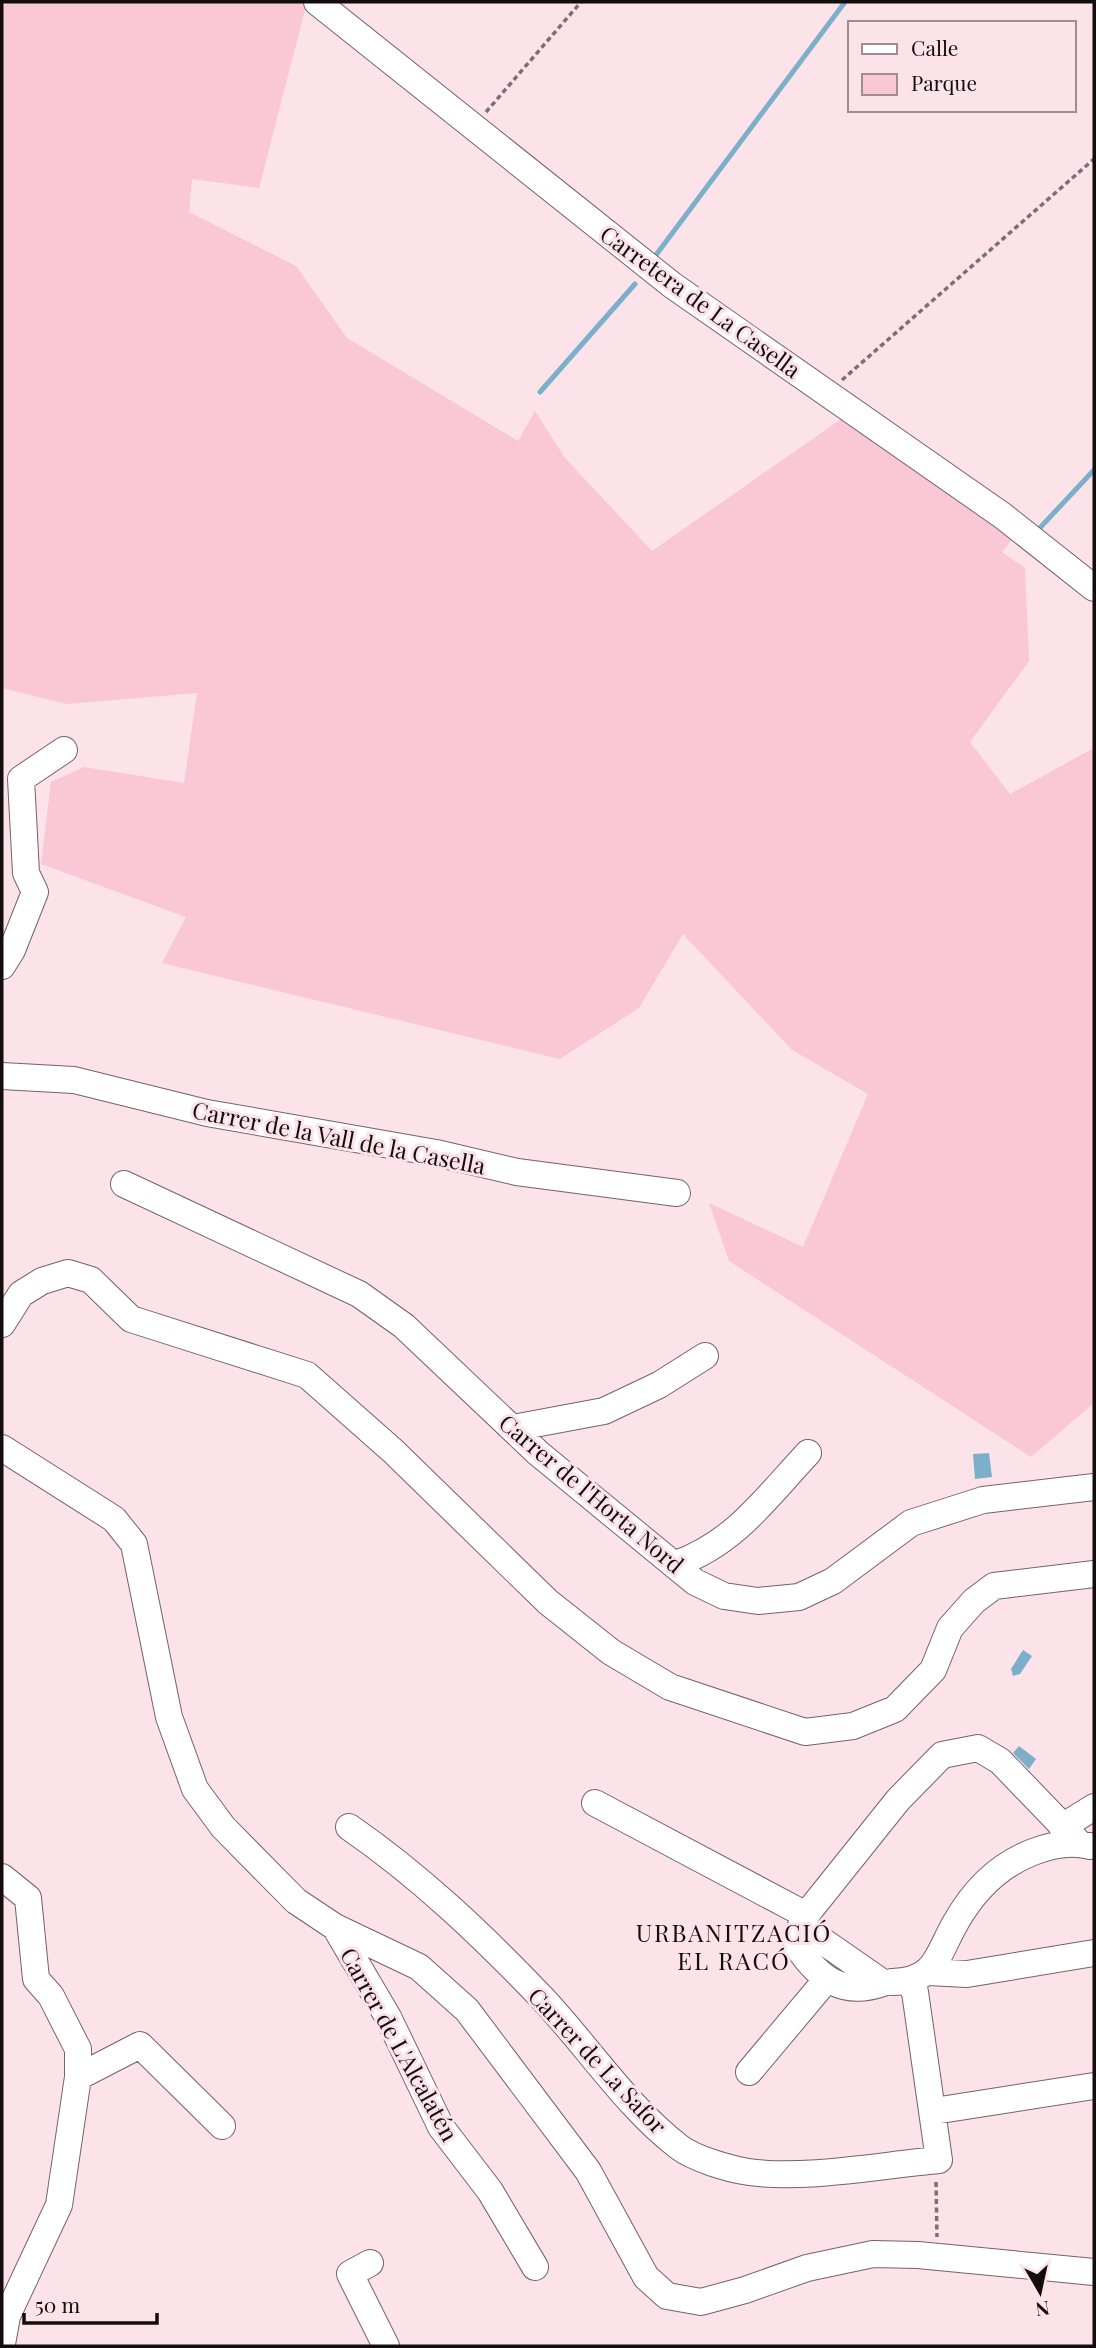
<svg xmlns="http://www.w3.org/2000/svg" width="1096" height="2348" font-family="'Playfair Display',serif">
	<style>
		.green { fill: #f9c7d5 }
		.water { fill: #7dafcb }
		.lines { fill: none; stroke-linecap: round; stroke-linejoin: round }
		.stream { stroke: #7dafcb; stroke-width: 5 }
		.minor-casing { stroke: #766268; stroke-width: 28 }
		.path { stroke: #7c6e72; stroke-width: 3.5; stroke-dasharray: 5 3.5; stroke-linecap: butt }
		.minor { stroke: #fff; stroke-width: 26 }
		.labels { text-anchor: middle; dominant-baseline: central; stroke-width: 6; stroke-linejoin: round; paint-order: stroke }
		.street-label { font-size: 23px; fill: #140d0f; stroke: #fbe3e9 }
		.neighbourhood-label { font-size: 24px; letter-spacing: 2px; fill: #140d0f; stroke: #fbe3e9 }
	</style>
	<rect width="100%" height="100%" fill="#fbe3e9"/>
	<path class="green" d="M7 2H301L306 6 259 188 192 179 189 212 296 266 347 338 518 441 535 411 565 458 652 551 844 417 1017 533 1002 552 1025 568 1029 661 970 742 1010 794 1094 748V1403L1031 1457 729 1261 709 1203 803 1247 868 1094 792 1050 683 934 639 1008 560 1059 162 963 186 917 41 864 51 782 84 767 184 783 197 693 66 704 2 688V9Z"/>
	<path class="water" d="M989 1453 992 1477 975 1479 973 1454Z
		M1023 1650 1032 1656 1020 1674 1013 1676 1011 1669Z
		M1019 1746 1036 1759 1029 1769 1013 1753Z"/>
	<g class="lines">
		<path class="stream" d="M656 255 845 2
			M540 392 635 284
			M1036 532 1094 470"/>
		<defs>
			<path id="minor" d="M317 2 672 285 1003 516 1094 588
				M2 966 12 950 35 892 26 873 21 779 64 750
				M2 1076 74 1080 207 1113 436 1153 517 1172 677 1193
				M124 1184 359 1294 404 1326 538 1453 695 1582 724 1596 758 1601 799 1597 833 1581 911 1523 983 1500 1094 1487
				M2 1324 21 1294 42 1281 68 1273 91 1280 131 1319 307 1375 393 1451 548 1602 611 1652 670 1687 805 1732 853 1726 895 1709 933 1670 950 1628 974 1601 994 1586 1094 1574
				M513 1428 604 1411 659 1385 705 1356
				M2 1448 114 1519 134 1544 169 1717 195 1789 223 1827 296 1901 335 1927 419 1967 467 2010 588 2171 646 2277 667 2296 701 2302 745 2290 807 2268 873 2254 918 2255 1094 2272
				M676 1564C735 1543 766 1498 808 1453
				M595 1803 806 1915
				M349 1827C420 1876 483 1936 543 1999 588 2047 627 2107 679 2147 695 2159 729 2169 749 2172 805 2180 882 2165 939 2160L915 1992 909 1982
				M1062 1827 1094 1807
				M2 1877 28 1898 36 1979 51 1996 78 2049V2077L59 2205 7 2316 2 2344
				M801 1926 883 1983C843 1997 819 1979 797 1946L806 1915 898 1800 942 1755 978 1748 1000 1761 1078 1842
				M335 1927 388 2017 441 2127 490 2191 535 2267
				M928 1972 967 1974 1094 1953
				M892 1982C937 1981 937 1954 956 1922 974 1890 999 1865 1033 1852 1051 1845 1072 1841 1090 1846
				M749 2072 827 1979
				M78 2077 140 2045 222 2126
				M934 2111 1094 2086
				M370 2263 350 2274 386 2346"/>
		</defs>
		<use href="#minor" class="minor-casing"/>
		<path class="path" d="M486 112 581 2
			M842 380 1094 159
			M936 2182 937 2237"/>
		<use href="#minor" class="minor"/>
	</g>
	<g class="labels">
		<g class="street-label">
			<text transform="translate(701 301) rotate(36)">Carretera de La Casella</text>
			<text transform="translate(339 1137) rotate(11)">Carrer de la Vall de la Casella</text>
			<text transform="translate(592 1493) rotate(40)">Carrer de l'Horta Nord</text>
			<text transform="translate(400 2044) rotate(61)">Carrer de L'Alcalatén</text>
			<text transform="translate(598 2060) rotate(47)">Carrer de La Safor</text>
		</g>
		<g class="neighbourhood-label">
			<text x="734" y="1932">URBANITZACIÓ<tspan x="734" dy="28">EL RACÓ</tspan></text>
		</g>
	</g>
	<rect width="1096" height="2348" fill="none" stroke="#140d0f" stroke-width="7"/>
	<rect x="848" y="21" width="228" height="91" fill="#fbe3e9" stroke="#9f8d92" stroke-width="2"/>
	<rect x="862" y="44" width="35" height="10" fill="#ffffff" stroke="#9f8d92" stroke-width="2"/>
	<text x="911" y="56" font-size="21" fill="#140d0f">Calle</text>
	<rect x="862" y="74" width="35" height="21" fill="#f9c7d5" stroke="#9f8d92" stroke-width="2"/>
	<text x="911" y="91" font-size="21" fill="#140d0f">Parque</text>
	<g transform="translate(1040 2292) rotate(171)" stroke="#fbe3e9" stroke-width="5" paint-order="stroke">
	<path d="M0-5L12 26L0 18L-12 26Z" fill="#140d0f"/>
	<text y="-10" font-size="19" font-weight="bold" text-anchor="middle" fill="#140d0f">N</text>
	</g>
	<path d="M24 2313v10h133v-10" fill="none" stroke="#140d0f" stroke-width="3.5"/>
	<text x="35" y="2313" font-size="21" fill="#140d0f" stroke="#fbe3e9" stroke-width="5" paint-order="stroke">50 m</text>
</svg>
